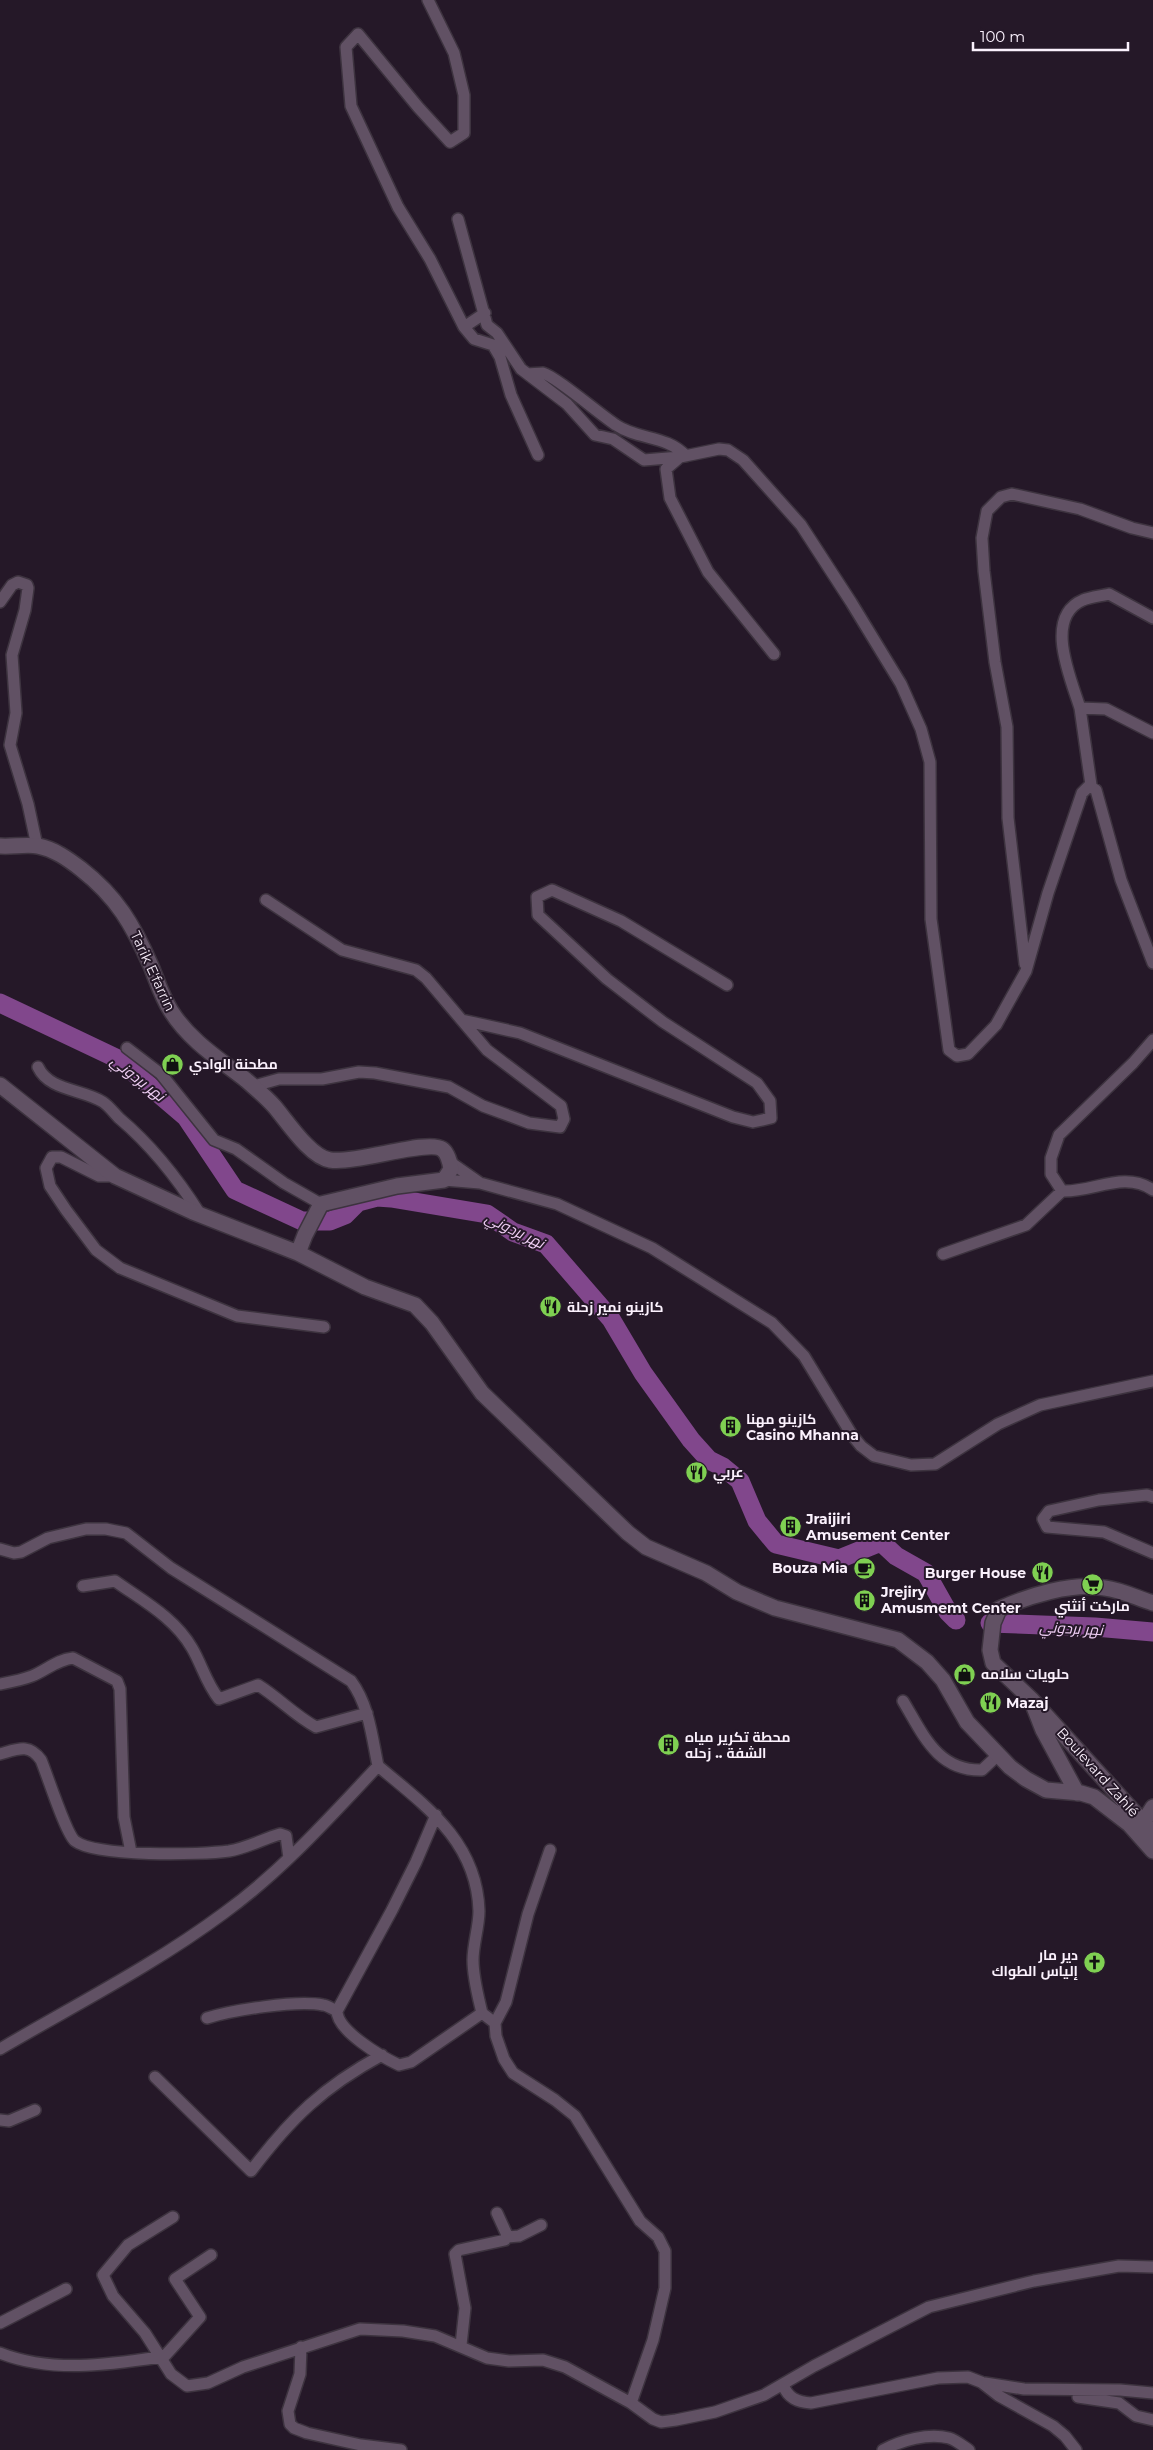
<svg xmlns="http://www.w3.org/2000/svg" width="1153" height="2450" font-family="Montserrat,Cairo,sans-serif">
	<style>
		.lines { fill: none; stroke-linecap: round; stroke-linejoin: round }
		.river { stroke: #81478c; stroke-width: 19 }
		.street-casing { stroke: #3d333f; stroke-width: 14 }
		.secondary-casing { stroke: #3d333f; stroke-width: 18 }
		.street { stroke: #615164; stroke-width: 11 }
		.secondary { stroke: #615164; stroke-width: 15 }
		.labels { text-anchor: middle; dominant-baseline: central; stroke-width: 4; stroke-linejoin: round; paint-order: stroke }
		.street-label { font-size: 14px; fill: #fbf1fd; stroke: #251828 }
		.poi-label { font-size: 14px; font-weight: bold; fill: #fbf1fd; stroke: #251828; text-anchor: start }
		.water-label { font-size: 15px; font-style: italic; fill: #f1d0f6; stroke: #251828 }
	</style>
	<rect width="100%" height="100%" fill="#251828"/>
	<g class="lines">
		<path class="river" d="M0 1003 118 1059 186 1117 235 1190 302 1221H330L345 1215 358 1202 377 1197 391 1198 487 1214 513 1232 546 1244 611 1319 643 1373 691 1440 709 1460 723 1467 740 1481 757 1521 776 1544 839 1559 881 1542 896 1556 926 1573 948 1612 956 1620
			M990 1623 1095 1627 1153 1632"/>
		<defs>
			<path id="street" d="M428 0 454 53 464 95V133L450 142 418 107 358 34 346 47 351 106 398 207 430 259 464 327 485 313
				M458 219 487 325 497 333 521 369 567 404 595 435 613 439 644 460 680 457 719 449 728 450 743 460 801 525 851 602 901 684 921 729 930 762 931 919 949 1050 957 1056 968 1054 996 1025 1026 971 1048 893 1082 793 1089 786 1096 790 1121 880 1153 963
				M464 327 474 339 493 345 500 357 511 395 538 455
				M528 374C532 374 538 373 543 373 555 376 602 416 616 425 638 440 667 435 686 456
				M680 457 666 469 670 498 708 572 774 654
				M0 602 12 585 18 582 27 585 28 588 25 610 12 655 16 713 10 745 28 804 37 846
				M1153 618 1109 594C1101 596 1091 597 1083 600 1043 617 1071 679 1080 708L1106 709 1153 733
				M1080 708 1091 785
				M1025 964 1008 818 1007 727 995 662 984 571 982 538 987 511 1001 497 1012 494 1080 509 1132 528 1153 533
				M462 1020 520 1033 733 1117 753 1122 771 1118 770 1101 757 1083 663 1022 607 979 538 915 537 897 552 890 621 921 727 985
				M1153 1040 1133 1063 1059 1135 1051 1158V1174L1062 1191C1092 1193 1124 1170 1153 1190
				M127 1048 161 1074 214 1140 236 1149 284 1183 321 1204
				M38 1067C49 1091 83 1089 103 1102 109 1106 114 1113 119 1118 151 1145 178 1179 200 1214
				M254 1086 279 1079H322L359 1072 375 1073 449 1087 483 1106 529 1123 560 1127 564 1119 561 1106 487 1050 426 978 416 970 342 950 266 900
				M115 1176H99L61 1157H52L46 1168 50 1186 66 1210 96 1250 120 1268 237 1316 324 1327
				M444 1180 480 1183 450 1162
				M480 1183 557 1204 652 1248 772 1323 804 1356 852 1435 861 1446 874 1456 911 1465 935 1464 998 1424 1040 1405 1153 1381
				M943 1254 1026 1225 1062 1191
				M1153 1497 1147 1495 1099 1500 1049 1511 1043 1519 1047 1527 1104 1532 1153 1553
				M0 1549 14 1553 21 1552 48 1538 86 1529H106L126 1533 171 1568 351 1681C369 1705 372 1737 378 1766 426 1806 477 1842 479 1911 479 1927 473 1944 473 1960 473 1978 478 1996 482 2013L495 2023
				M83 1586 115 1581C143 1601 174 1617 192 1648 202 1665 206 1683 219 1699L258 1685C279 1698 294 1715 316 1727L367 1713
				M0 1684C11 1682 22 1680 32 1676 47 1670 56 1660 73 1658L117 1681 120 1689 124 1817 131 1852
				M903 1701C923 1734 937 1771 982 1770L998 1755
				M0 1754C18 1749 29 1743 41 1760 47 1774 66 1834 75 1841 96 1857 201 1855 229 1851 247 1848 263 1839 280 1834L286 1836 289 1858
				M436 1815 416 1862 392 1910 337 2011C337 2031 382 2057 399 2065L411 2062 482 2013
				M550 1850 528 1914 506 2002 495 2023 496 2036 504 2059 513 2073 555 2100 575 2116 640 2221 658 2237 665 2251V2288L653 2340 631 2403
				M207 2018C233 2010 296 2000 323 2005 327 2005 332 2009 337 2011
				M0 2049C75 2005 154 1965 224 1913 282 1871 329 1818 378 1766
				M155 2077 251 2171C291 2118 323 2087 382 2055
				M0 2120 9 2121 35 2110
				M173 2217 128 2245 103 2275 113 2296 145 2333 171 2374 187 2386 208 2383 243 2367 360 2329 403 2331 435 2336 487 2358 509 2361 543 2360 565 2367 631 2403 653 2419 661 2422 676 2420 715 2412 764 2395 814 2366 929 2307 1034 2281 1119 2266 1153 2267
				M507 2237 519 2236 541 2225
				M0 2323 66 2289
				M461 2345 465 2308 455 2254 459 2250 505 2240 507 2235 497 2213
				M301 2347 300 2374 288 2411 290 2424 294 2428 307 2433 361 2445 401 2450
				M0 2353C51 2373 107 2365 160 2357
				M162 2359 200 2317 175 2279 211 2255
				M985 2383 1024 2389 1120 2390 1153 2393
				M783 2385C788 2398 797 2402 811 2403L938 2378 968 2377 981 2382 999 2396 1053 2426 1065 2436 1076 2450
				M1078 2397 1119 2403 1136 2416 1153 2420
				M883 2450C902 2440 928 2433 949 2438 956 2440 963 2446 969 2450"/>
			<path id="secondary" d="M0 846C12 847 26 844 38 846 54 849 68 859 81 869 117 897 133 925 151 966 157 981 162 997 171 1011 189 1040 219 1059 246 1080 255 1088 265 1096 274 1106 287 1121 310 1157 330 1160 357 1164 427 1139 442 1149 448 1153 450 1163 451 1169L444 1180 397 1186 321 1204 305 1235 298 1253
				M0 1085 115 1176 193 1212 298 1253 365 1287 415 1305 432 1323 482 1393 628 1533 646 1547 706 1573 737 1592 775 1608 898 1640 927 1662 943 1680 967 1722 1010 1767 1026 1779 1046 1790 1081 1793 1094 1797 1129 1824 1153 1851
				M1153 1603C1137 1598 1121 1590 1105 1588 1072 1582 1028 1596 999 1609L993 1623 990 1650 993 1663 1032 1700 1153 1833
				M1034 1707 1043 1730 1077 1793
				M1139 1829 1153 1807"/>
		</defs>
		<use href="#street" class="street-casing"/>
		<use href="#secondary" class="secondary-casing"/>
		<use href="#street" class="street"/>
		<use href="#secondary" class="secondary"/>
	</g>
	<defs>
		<symbol id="shop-disc" viewBox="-11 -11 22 22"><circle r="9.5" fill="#7fd052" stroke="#251828"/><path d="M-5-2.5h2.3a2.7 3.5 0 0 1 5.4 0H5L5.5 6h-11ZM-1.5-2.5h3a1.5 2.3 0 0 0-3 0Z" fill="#111"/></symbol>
		<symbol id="restaurant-disc" viewBox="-11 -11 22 22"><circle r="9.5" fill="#7fd052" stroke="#251828"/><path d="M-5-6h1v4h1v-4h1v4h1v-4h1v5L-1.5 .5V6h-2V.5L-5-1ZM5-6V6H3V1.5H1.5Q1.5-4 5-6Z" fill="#111"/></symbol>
		<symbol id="building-disc" viewBox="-11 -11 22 22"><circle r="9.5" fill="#7fd052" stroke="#251828"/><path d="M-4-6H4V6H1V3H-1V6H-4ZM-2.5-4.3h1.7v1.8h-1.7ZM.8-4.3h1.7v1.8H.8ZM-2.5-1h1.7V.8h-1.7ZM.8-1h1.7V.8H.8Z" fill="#111"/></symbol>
		<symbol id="cafe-disc" viewBox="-11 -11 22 22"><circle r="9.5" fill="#7fd052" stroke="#251828"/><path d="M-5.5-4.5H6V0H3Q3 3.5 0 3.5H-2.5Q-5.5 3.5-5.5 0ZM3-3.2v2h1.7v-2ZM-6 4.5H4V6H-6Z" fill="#111"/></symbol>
		<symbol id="supermarket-disc" viewBox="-11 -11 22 22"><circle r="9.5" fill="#7fd052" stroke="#251828"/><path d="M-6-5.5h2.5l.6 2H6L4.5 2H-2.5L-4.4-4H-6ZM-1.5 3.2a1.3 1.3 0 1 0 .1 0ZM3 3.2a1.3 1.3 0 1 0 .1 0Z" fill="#111"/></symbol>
		<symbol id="church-disc" viewBox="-11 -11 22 22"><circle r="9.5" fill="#7fd052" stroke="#251828"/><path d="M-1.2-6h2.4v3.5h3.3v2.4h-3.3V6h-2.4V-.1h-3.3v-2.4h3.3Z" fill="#111"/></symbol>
	</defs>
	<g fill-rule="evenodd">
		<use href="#shop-disc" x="160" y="1052" width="25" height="25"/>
		<use href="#restaurant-disc" x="538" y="1294" width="25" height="25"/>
		<use href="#building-disc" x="718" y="1414" width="25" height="25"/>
		<use href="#restaurant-disc" x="684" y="1460" width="25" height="25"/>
		<use href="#building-disc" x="778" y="1514" width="25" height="25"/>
		<use href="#cafe-disc" x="852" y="1556" width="25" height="25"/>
		<use href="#restaurant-disc" x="1030" y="1560" width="25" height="25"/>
		<use href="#supermarket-disc" x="1080" y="1572" width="25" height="25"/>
		<use href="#building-disc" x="852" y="1588" width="25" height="25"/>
		<use href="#shop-disc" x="952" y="1662" width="25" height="25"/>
		<use href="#restaurant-disc" x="978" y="1690" width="25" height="25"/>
		<use href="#building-disc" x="656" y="1732" width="25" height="25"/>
		<use href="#church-disc" x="1082" y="1950" width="25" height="25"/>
	</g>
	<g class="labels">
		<g class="street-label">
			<text transform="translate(153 971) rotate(65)">Tarik E'farrin</text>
			<text transform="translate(1098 1772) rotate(48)">Boulevard Zahlé</text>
		</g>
		<g class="poi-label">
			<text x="189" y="1064">مطحنة الوادي</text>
			<text x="567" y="1307">كازينو نمير زحلة</text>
			<text x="746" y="1419">كازينو مهنا<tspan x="746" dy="16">Casino Mhanna</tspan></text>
			<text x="713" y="1472">عربي</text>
			<text x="806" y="1519">Jraijiri<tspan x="806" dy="16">Amusement Center</tspan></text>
			<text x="848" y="1568" text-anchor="end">Bouza Mia</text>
			<text x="1026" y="1573" text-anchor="end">Burger House</text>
			<text x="881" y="1592">Jrejiry<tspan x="881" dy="16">Amusmemt Center</tspan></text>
			<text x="1092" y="1606" text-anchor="middle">ماركت أنثني</text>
			<text x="981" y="1674">حلويات سلامه</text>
			<text x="1006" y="1703">Mazaj</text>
			<text x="685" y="1737">محطة تكرير مياه<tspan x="685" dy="16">الشفة .. زحله</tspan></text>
			<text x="1078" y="1955" text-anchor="end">دير مار<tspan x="1078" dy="16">إلياس الطواك</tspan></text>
		</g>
		<g class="water-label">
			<text transform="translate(138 1078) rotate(38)">نهر بردوني</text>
			<text transform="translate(515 1230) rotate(26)">نهر بردوني</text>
			<text transform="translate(1071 1628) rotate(3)">نهر بردوني</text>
		</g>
	</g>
	<path d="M973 42v8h155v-8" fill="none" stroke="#fbf1fd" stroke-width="2.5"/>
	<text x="980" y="42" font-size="15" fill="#fbf1fd" stroke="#251828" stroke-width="4" paint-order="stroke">100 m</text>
</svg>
